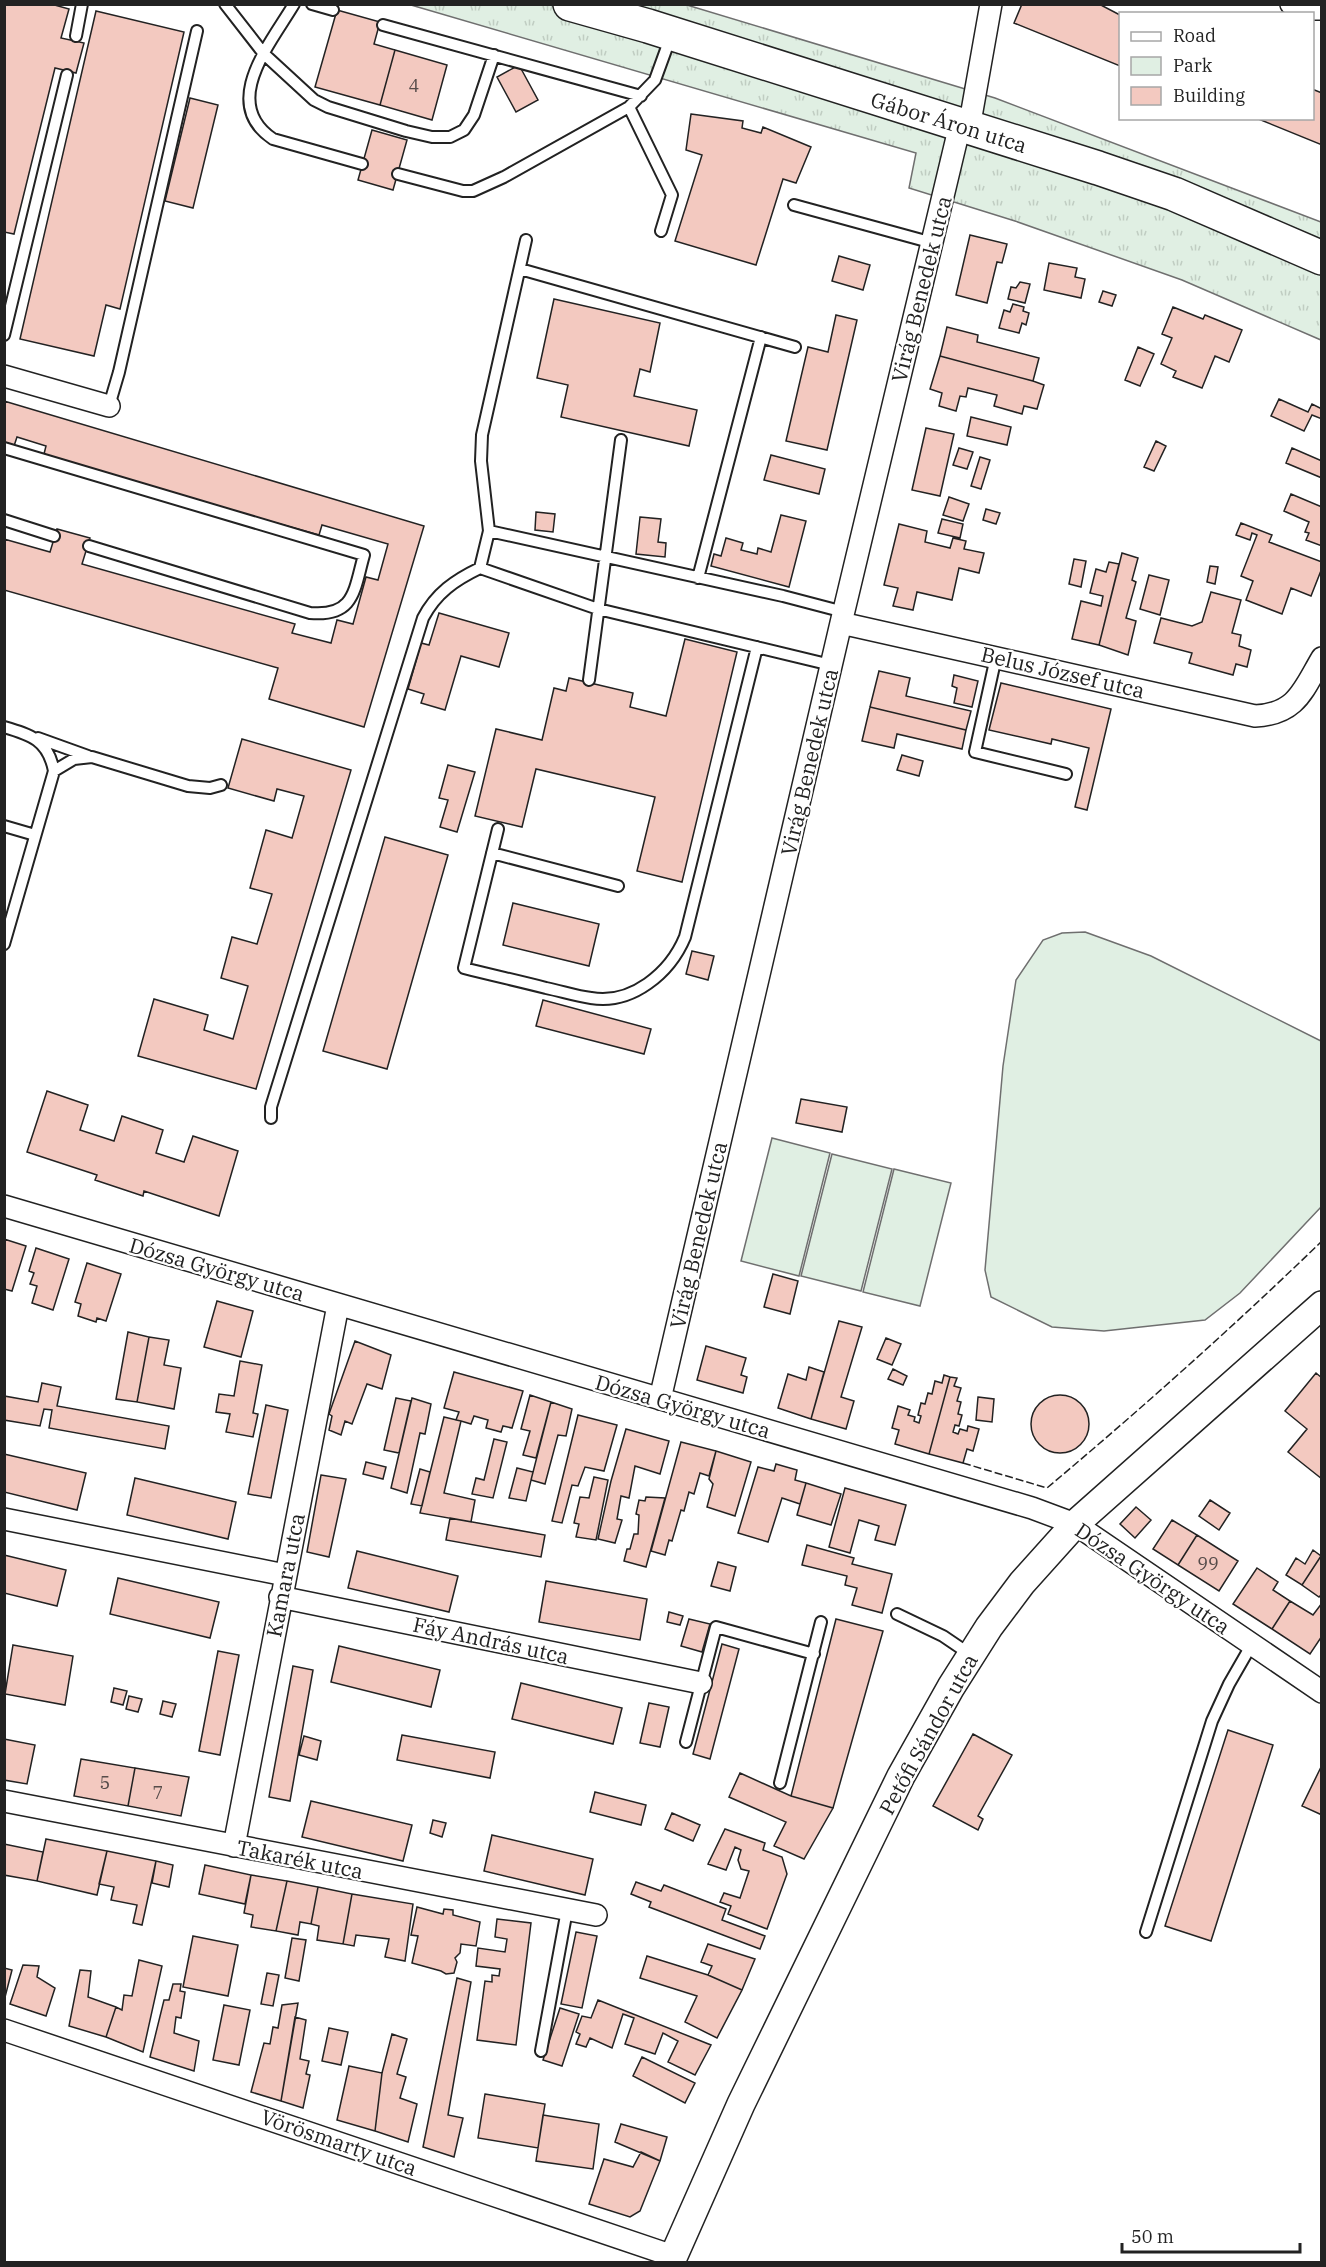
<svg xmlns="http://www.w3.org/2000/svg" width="1326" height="2267" font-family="'IBM Plex Serif',serif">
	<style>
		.grass { fill: url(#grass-tufts); stroke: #6f6f6f; stroke-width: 1.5 }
		.park { fill: #e0efe3; stroke: #6f6f6f; stroke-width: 1.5 }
		.building { fill: #f3c9c0; stroke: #222; stroke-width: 1.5 }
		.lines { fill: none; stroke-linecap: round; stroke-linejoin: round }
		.service-casing { stroke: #222; stroke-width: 14 }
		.minor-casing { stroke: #222; stroke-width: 24 }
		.tertiary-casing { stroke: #222; stroke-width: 30 }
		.primary-casing { stroke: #222; stroke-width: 36 }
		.service { stroke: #fff; stroke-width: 10 }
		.minor { stroke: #fff; stroke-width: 21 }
		.tertiary { stroke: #fff; stroke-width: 27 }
		.primary { stroke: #fff; stroke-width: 33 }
		.fence { stroke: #222; stroke-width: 1.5; stroke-dasharray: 8 3; stroke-linecap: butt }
		.labels { text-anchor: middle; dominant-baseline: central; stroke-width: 4.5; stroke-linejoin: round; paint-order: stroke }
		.number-label { font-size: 18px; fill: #564c4a }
		.street-label { font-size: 21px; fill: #222; stroke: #fff }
	</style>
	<defs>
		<pattern id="grass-tufts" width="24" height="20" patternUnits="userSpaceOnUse" patternTransform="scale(1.5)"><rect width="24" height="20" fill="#e0efe3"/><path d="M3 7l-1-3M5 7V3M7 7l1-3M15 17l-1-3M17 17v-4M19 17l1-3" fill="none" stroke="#c0cdc2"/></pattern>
	</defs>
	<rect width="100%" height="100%" fill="#fff"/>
	<path class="grass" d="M411 5H687L995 98 1321 222V340L1182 280 1015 221 909 188 916 153Z"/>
	<path class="park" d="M1085 932 1151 956 1321 1041V1207L1240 1293 1205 1320 1104 1331 1052 1327 991 1297 985 1270 1003 1066 1016 980 1043 940 1062 933Z
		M772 1138 830 1153 799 1276 741 1261Z
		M832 1154 892 1169 861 1291 801 1276Z
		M894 1169 951 1183 920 1306 863 1292Z"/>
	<path class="building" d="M4 4H51L69 9 61 38 84 43 76 73 55 68 14 234 4 232Z
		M1022 4H1099L1120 15V66L1014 23Z
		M337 10 380 22 374 44 395 50 380 105 315 87Z
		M96 11 184 32 120 309 106 305 94 356 20 339Z
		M395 50 447 65 432 120 380 105Z
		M519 65 538 100 516 112 497 77Z
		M1312 89 1322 93V145L1256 118H1312Z
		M190 98 218 105 193 208 165 201Z
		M691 114 743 121 742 128 761 133 763 127 811 147 796 183 783 179 756 265 675 241 702 155 686 150Z
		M372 130 407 140 393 190 358 180Z
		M970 235 1007 244 1002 263 997 262 987 303 956 295Z
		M839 256 870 265 863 290 832 281Z
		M1049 263 1077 268 1075 277 1085 279 1081 298 1044 290Z
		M1020 282 1030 284 1025 303 1008 299 1011 287 1016 288Z
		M1103 291 1116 295 1112 306 1099 302Z
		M554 299 660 323 650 372 640 369 634 396 697 410 689 446 561 417 568 385 537 378Z
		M1013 304 1024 307 1023 311 1029 313 1026 325 1022 323 1019 333 999 328 1004 310 1010 312Z
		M1173 307 1203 319 1205 315 1242 330 1229 362 1215 356 1202 388 1173 377 1176 371 1161 364 1172 338 1162 334Z
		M836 315 857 320 827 450 786 441 808 347 828 352Z
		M947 327 978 335 977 342 1039 358 1033 381 940 356Z
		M1138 347 1154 354 1140 386 1125 380Z
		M940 356 1033 381 1044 385 1037 409 1024 406 1022 414 994 406 997 395 968 388 966 397 960 396 956 411 939 406 942 393 930 389Z
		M1279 399 1308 412 1312 404 1322 409V419L1312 415 1304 431 1271 416Z
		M4 401 424 526 364 727 269 699 278 668 4 590V539L50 552 57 529 90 538 82 564 295 624 292 633 331 643 337 620 353 624 366 577 378 580 388 544 322 525 319 535 43 458 46 446 17 437 14 446 4 443Z
		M971 417 1011 427 1007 445 967 436Z
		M926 428 954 434 940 496 912 490Z
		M1156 441 1166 446 1154 471 1144 467Z
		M959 448 973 452 967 469 953 465Z
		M1292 448 1322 461V478L1286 463Z
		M771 455 825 469 819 494 764 480Z
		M980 457 990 460 981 489 971 486Z
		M1291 494 1322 507V546L1306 540 1309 533 1305 532 1309 522 1284 511Z
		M949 497 969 504 963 521 943 515Z
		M986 509 1000 513 996 524 983 520Z
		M536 512 555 514 553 532 535 530Z
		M781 515 806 521 789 587 711 566 714 554 721 556 726 538 743 543 741 550 757 554 758 548 771 552Z
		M640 517 661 519 658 542 666 543 665 557 636 554Z
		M942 519 963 524 960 538 938 533Z
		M1241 523 1272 535 1269 542 1322 562V568L1311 596 1291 588 1282 614 1246 600 1253 581 1241 576 1257 535 1252 533 1250 540 1236 535Z
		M899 524 927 531 925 542 950 548 953 538 966 541 964 549 984 553 979 573 959 568 952 600 917 592 913 610 893 606 898 588 884 585Z
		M1122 553 1138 558 1132 580 1136 582 1126 618 1136 621 1128 655 1099 645Z
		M1074 559 1086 561 1081 587 1069 584Z
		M1109 562 1119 564 1099 645 1072 639 1081 601 1101 606 1103 596 1090 593 1096 569 1106 572Z
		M1210 566 1218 567 1215 584 1207 582Z
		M1149 575 1169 580 1160 615 1140 609Z
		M1211 592 1241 600 1232 633 1241 635 1239 646 1251 650 1247 667 1236 664 1233 675 1189 663 1192 653 1154 643 1161 618 1192 626 1202 622Z
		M439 613 509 633 499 667 461 656 445 710 421 703 424 694 408 689 421 643 429 645Z
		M685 639 737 652 682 882 637 871 655 797 536 769 522 827 475 816 496 729 542 740 554 688 566 691 569 678 633 693 630 707 666 716Z
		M879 671 910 678 906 696 971 711 966 730 870 707Z
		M954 675 978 681 972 707 954 703 957 688 952 686Z
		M1001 683 1111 709 1087 810 1075 807 1089 748 1052 739 1051 744 989 730Z
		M870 707 966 730 962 749 897 734 894 748 862 741Z
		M242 739 351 770 256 1089 138 1056 154 999 208 1015 204 1030 233 1039 248 986 221 978 232 937 257 944 272 894 250 888 266 830 292 838 304 796 277 789 274 801 228 788Z
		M902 755 923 761 919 776 897 770Z
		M448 765 475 772 457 832 440 827 448 800 439 798Z
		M385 837 448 855 387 1069 323 1051Z
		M513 903 599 924 589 966 503 945Z
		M692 951 714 956 708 980 686 974Z
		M543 1000 651 1029 644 1054 536 1026Z
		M47 1091 88 1105 80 1130 114 1141 122 1116 163 1130 156 1153 184 1162 193 1136 238 1151 219 1216 144 1191 143 1196 95 1180 97 1175 27 1152Z
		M801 1099 847 1107 842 1132 796 1123Z
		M4 1239 26 1246 12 1291 4 1289Z
		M36 1248 69 1259 53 1310 32 1303 37 1286 30 1284 34 1273 29 1271Z
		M87 1263 121 1274 106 1321 97 1318 96 1322 78 1316 81 1304 75 1302Z
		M773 1274 798 1281 790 1314 764 1307Z
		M217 1301 253 1311 241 1357 204 1347Z
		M839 1321 862 1327 841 1397 854 1401 846 1429 811 1419Z
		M128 1332 149 1337 137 1402 116 1399Z
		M149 1337 169 1340 164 1365 181 1368 174 1409 137 1402Z
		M886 1338 901 1344 892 1365 877 1359Z
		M355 1341 391 1355 382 1389 367 1384 352 1424 345 1421 341 1435 329 1430 332 1416 329 1414Z
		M706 1346 746 1358 741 1375 747 1377 743 1393 697 1380Z
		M240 1361 262 1365 253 1413 258 1414 253 1437 226 1432 230 1414 216 1412 219 1394 234 1396Z
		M809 1367 824 1372 811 1419 778 1408 788 1374 806 1380Z
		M893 1369 907 1376 903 1385 888 1379Z
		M454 1372 523 1391 512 1428 503 1426 501 1432 486 1428 488 1420 474 1416 471 1424 461 1421 456 1420 459 1412 444 1408Z
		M1316 1373 1322 1378V1479L1288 1452 1307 1429 1285 1411Z
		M944 1375 950 1377 929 1454 895 1444 899 1430 892 1428 898 1406 910 1410 908 1415 915 1417 914 1421 919 1423 921 1416 918 1415 921 1403 925 1404 928 1393 932 1394 935 1381 942 1383Z
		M950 1377 957 1378 954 1386 961 1388 957 1401 961 1402 958 1414 962 1415 959 1426 955 1425 953 1432 958 1434 960 1429 967 1431 968 1426 979 1429 973 1451 967 1449 963 1463 929 1454Z
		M42 1383 61 1387 57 1406 169 1426 165 1449 49 1428 52 1410 44 1409 40 1426 4 1420V1396L38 1402Z
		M530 1395 551 1402 536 1458 523 1455 530 1431 521 1429Z
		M1031 1424a29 29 0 1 1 58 0a29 29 0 1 1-58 0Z
		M978 1397 994 1399 992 1422 976 1420Z
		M396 1398 411 1401 399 1453 384 1450Z
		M412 1398 431 1404 425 1434 420 1433 407 1493 391 1488Z
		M551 1402 572 1409 566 1436 558 1435 545 1484 531 1480Z
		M266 1405 288 1410 271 1498 248 1494Z
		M578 1415 617 1425 604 1471 585 1467 578 1486 572 1485 562 1523 552 1521Z
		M444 1417 461 1421 444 1493 475 1500 471 1522 420 1513Z
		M626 1429 669 1441 660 1474 635 1466 629 1498 621 1496 617 1519 622 1520 615 1543 598 1539 611 1481Z
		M494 1439 507 1442 493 1498 472 1494 476 1478 484 1480Z
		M681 1442 716 1451 709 1476 700 1473 694 1494 689 1492 684 1511 681 1510 672 1541 669 1540 665 1555 651 1551Z
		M716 1451 751 1462 735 1516 707 1507 713 1484 709 1479Z
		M4 1454 86 1473 77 1510 4 1492Z
		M366 1462 386 1467 383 1479 363 1474Z
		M776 1464 797 1470 795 1480 806 1483 800 1504 782 1498 768 1542 738 1533 758 1467 774 1471Z
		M517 1468 533 1472 526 1501 509 1498Z
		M420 1469 430 1472 422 1506 411 1504Z
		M321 1475 346 1479 329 1557 307 1552Z
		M594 1477 608 1480 596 1540 576 1537 579 1524 574 1523 580 1497 589 1498Z
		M135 1478 236 1502 228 1539 127 1515Z
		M806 1483 841 1494 831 1525 797 1515Z
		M845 1488 906 1505 895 1545 875 1540 879 1526 859 1520 850 1553 829 1547Z
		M646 1497 665 1498 646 1567 624 1561 627 1549H630L634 1534H638L639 1515 636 1514 639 1500 645 1501Z
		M1210 1500 1230 1513 1219 1530 1199 1516Z
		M1136 1507 1151 1520 1135 1538 1120 1524Z
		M450 1518 545 1535 541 1557 446 1540Z
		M1172 1520 1197 1535 1178 1565 1153 1549Z
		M1197 1535 1238 1561 1219 1591 1178 1565Z
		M807 1545 854 1558 852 1564 892 1574 882 1613 852 1605 857 1588 845 1585 847 1576 802 1565Z
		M1313 1550 1321 1556 1302 1585 1286 1575 1296 1558 1305 1564Z
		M357 1551 458 1576 449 1612 348 1588Z
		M4 1555 66 1570 57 1606 4 1593Z
		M1321 1556 1322 1594 1319 1597 1302 1585Z
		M718 1562 736 1567 730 1591 711 1586Z
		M1257 1568 1278 1582 1273 1590 1290 1601 1272 1629 1233 1604Z
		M118 1578 219 1602 210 1638 110 1614Z
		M546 1581 647 1599 640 1640 539 1622Z
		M1290 1601 1313 1615 1322 1603V1636L1310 1654 1272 1629Z
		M669 1612 683 1616 680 1625 667 1622Z
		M689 1619 710 1624 702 1652 681 1646Z
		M836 1619 883 1631 833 1808 791 1796Z
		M722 1644 739 1649 710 1759 693 1754Z
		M13 1645 73 1656 65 1705 5 1694Z
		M339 1646 440 1670 431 1707 331 1682Z
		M218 1651 239 1655 220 1755 199 1751Z
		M293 1666 313 1670 290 1801 269 1797Z
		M521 1683 622 1708 613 1744 512 1719Z
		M114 1688 127 1691 123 1705 111 1702Z
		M129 1696 142 1699 138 1712 126 1709Z
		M163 1701 176 1704 172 1717 160 1714Z
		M649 1703 669 1707 660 1747 640 1743Z
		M1228 1730 1273 1745 1211 1941 1165 1926Z
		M973 1734 1012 1755 978 1816 983 1819 978 1830 933 1806Z
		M402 1735 495 1752 490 1778 397 1760Z
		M304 1736 321 1741 317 1760 299 1755Z
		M4 1739 35 1745 27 1784 4 1780Z
		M81 1759 135 1768 128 1806 74 1796Z
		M1322 1765V1815L1302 1806Z
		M135 1768 189 1777 181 1816 128 1806Z
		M740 1773 791 1796 833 1808 804 1859 774 1846 786 1822 729 1797Z
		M595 1792 646 1805 641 1825 590 1812Z
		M311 1801 412 1825 403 1861 302 1837Z
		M672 1813 700 1825 693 1841 665 1829Z
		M433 1820 446 1823 442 1837 430 1833Z
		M725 1829 765 1843 763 1850 782 1857 787 1874 767 1929 728 1914 731 1906 720 1902 724 1893 740 1898 749 1871 741 1869 738 1860 741 1850 735 1847 726 1870 708 1864Z
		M492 1835 593 1859 585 1895 484 1871Z
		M46 1839 107 1851 97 1895 37 1881Z
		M4 1844 43 1852 37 1881 4 1875Z
		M107 1851 156 1861 142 1925 133 1923 137 1905 111 1900 114 1887 99 1884Z
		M156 1861 173 1865 169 1887 152 1883Z
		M205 1865 251 1875 245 1904 199 1894Z
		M251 1875 287 1881 276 1931 251 1927 253 1915 244 1913Z
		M287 1881 318 1887 311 1924 300 1922 298 1935 276 1931Z
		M636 1882 661 1891 664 1885 726 1909 722 1920 765 1936 760 1949 649 1907 651 1902 631 1894Z
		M318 1887 352 1894 343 1944 317 1940 319 1926 311 1924Z
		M352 1894 413 1904 405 1961 385 1957 389 1939 356 1935 354 1946 343 1944Z
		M417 1907 443 1914 444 1909 453 1910V1915L480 1922 476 1946 461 1944 460 1953 455 1958 457 1962 454 1973 446 1974 441 1971 412 1963 418 1936 411 1935Z
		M497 1919 531 1923 516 2045 477 2040 485 1981 492 1982V1975L499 1976 500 1969 476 1966 478 1948 505 1952 507 1939 495 1937Z
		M576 1932 597 1936 582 2008 561 2004Z
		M193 1936 238 1945 228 1996 183 1987Z
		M292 1938 306 1940 299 1981 285 1978Z
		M708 1944 755 1959 742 1990 708 1975 712 1966 701 1962Z
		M647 1956 708 1975 742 1990 717 2038 685 2022 697 1996 640 1978Z
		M139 1960 162 1966 143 2052 106 2037 116 2007 122 2010 124 1995 132 1996Z
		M23 1965 39 1966 37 1977 55 1988 46 2016 10 2004Z
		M4 1968 12 1970 4 2001Z
		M80 1970 91 1971 88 1997 116 2007 106 2037 69 2026Z
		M267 1973 279 1975 273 2006 261 2004Z
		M457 1978 471 1982 448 2115 463 2118 454 2157 423 2147Z
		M173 1984H181L180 1991 185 1992 181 2018 176 2017 174 2033 199 2041 194 2071 150 2057 164 2000H169Z
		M598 2000 711 2045 695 2075 668 2062 678 2041 663 2033 655 2054 625 2044 634 2018 623 2014 612 2048 590 2038 586 2047 576 2044 580 2034 576 2032 582 2016 591 2018Z
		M298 2003 281 2101 251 2092 264 2043 270 2044 273 2027 278 2028 282 2005Z
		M224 2005 250 2010 239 2065 213 2060Z
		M560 2008 579 2014 562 2066 543 2060Z
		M295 2017 306 2020 300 2059 309 2061 306 2074 310 2075 303 2108 281 2101Z
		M329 2028 348 2032 341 2065 322 2061Z
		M392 2034 407 2039 397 2074 406 2077 400 2098 417 2104 408 2142 375 2131 382 2073Z
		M642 2057 695 2083 685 2103 633 2076Z
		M349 2066 382 2073 375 2131 337 2120Z
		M485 2094 545 2104 538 2148 478 2138Z
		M543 2115 599 2124 593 2169 536 2161Z
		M621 2124 667 2137 660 2161 615 2142Z
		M641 2152 660 2161 640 2211 630 2217 589 2204 604 2159 633 2167Z"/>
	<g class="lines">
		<defs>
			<path id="service" d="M225 4 264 54 314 100 328 107 406 131 432 137H450L464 130 474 115 494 55
				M294 4C271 43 219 103 273 139L362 164
				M312 4 333 10
				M383 25 641 96
				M76 36 82 4
				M629 107 672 195 661 231
				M398 174 463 191H473L504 177 629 107 655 80 671 36
				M794 205 933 243
				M526 240 482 435 481 461 489 531 783 596 844 612
				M520 269 795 347
				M4 335 67 75
				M109 406 119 372 197 31
				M4 448 364 555C354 590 355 617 310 613L89 546
				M4 520 54 536
				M480 568 489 531
				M698 578 761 337
				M996 657 975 752 1066 774
				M589 680 621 440
				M4 727C31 735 48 740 54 771L4 944
				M38 738 88 756
				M54 771 74 759 92 757 188 786 210 788 221 785
				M4 826 35 835
				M498 829 464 968C491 975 519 981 546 988 561 991 576 996 591 998 632 1005 670 973 685 937L757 647
				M492 853 618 886
				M271 1118V1107L423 618C436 593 455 580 480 568L598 609 831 665
				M897 1614 943 1636 971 1655
				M686 1742 716 1627 814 1654
				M780 1783 821 1622
				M1146 1932 1212 1721 1229 1684 1252 1644
				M541 2051 567 1910"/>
			<path id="minor" d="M1291 4 1303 9H1322
				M969 128 991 4
				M4 376 109 406
				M841 623 1255 716C1297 714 1303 690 1322 658
				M4 1206 1032 1508 1075 1524 1322 1692
				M660 1399 841 623 960 125
				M4 1519 285 1575
				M280 1597 701 1683
				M4 1801 596 1915
				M234 1846 338 1305
				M4 2030 673 2256"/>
			<path id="tertiary" d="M671 2262 741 2104 901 1776 951 1687 989 1627 1022 1583 1075 1524 1322 1305"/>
			<path id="primary" d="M570 4 648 26 1098 168 1174 194 1322 258"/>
		</defs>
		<use href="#service" class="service-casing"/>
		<use href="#minor" class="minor-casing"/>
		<use href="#tertiary" class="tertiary-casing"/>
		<use href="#primary" class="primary-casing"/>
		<use href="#service" class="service"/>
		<use href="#minor" class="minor"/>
		<use href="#tertiary" class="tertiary"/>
		<use href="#primary" class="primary"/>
		<path class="fence" d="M963 1463 1047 1488C1141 1409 1233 1327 1322 1241"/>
	</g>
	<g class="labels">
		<g class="number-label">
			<text x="414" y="85">4</text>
			<text x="1208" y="1563">99</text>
			<text x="105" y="1782">5</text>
			<text x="158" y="1792">7</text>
		</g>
		<g class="street-label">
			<text transform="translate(949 122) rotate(17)">Gábor Áron utca</text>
			<text transform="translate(921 289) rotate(-76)">Virág Benedek utca</text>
			<text transform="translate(1063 672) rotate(13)">Belus József utca</text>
			<text transform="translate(809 762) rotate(-77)">Virág Benedek utca</text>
			<text transform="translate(698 1235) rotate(-77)">Virág Benedek utca</text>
			<text transform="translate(217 1269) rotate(16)">Dózsa György utca</text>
			<text transform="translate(683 1406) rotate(16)">Dózsa György utca</text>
			<text transform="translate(285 1575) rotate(-79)">Kamara utca</text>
			<text transform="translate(1153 1578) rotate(34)">Dózsa György utca</text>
			<text transform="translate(491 1640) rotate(12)">Fáy András utca</text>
			<text transform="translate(928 1734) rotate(-61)">Petőfi Sándor utca</text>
			<text transform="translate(300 1859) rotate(11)">Takarék utca</text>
			<text transform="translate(339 2142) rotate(19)">Vörösmarty utca</text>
		</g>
	</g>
	<rect width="1326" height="2267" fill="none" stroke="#222222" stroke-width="12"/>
	<rect x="1119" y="12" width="195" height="108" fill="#ffffff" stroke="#a7a7a7" stroke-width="1.5"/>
	<rect x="1131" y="32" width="30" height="9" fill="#ffffff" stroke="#a7a7a7" stroke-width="1.5"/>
	<text x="1173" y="42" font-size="18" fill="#222222">Road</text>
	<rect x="1131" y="57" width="30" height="18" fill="#e0efe3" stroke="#a7a7a7" stroke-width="1.5"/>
	<text x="1173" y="72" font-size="18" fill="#222222">Park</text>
	<rect x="1131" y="87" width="30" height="18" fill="#f3c9c0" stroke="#a7a7a7" stroke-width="1.5"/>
	<text x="1173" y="102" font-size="18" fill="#222222">Building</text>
	<path d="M1122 2243v9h178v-9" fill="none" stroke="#222222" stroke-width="3"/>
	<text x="1131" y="2243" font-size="18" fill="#222222" stroke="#ffffff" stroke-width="4.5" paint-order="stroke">50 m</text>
</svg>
